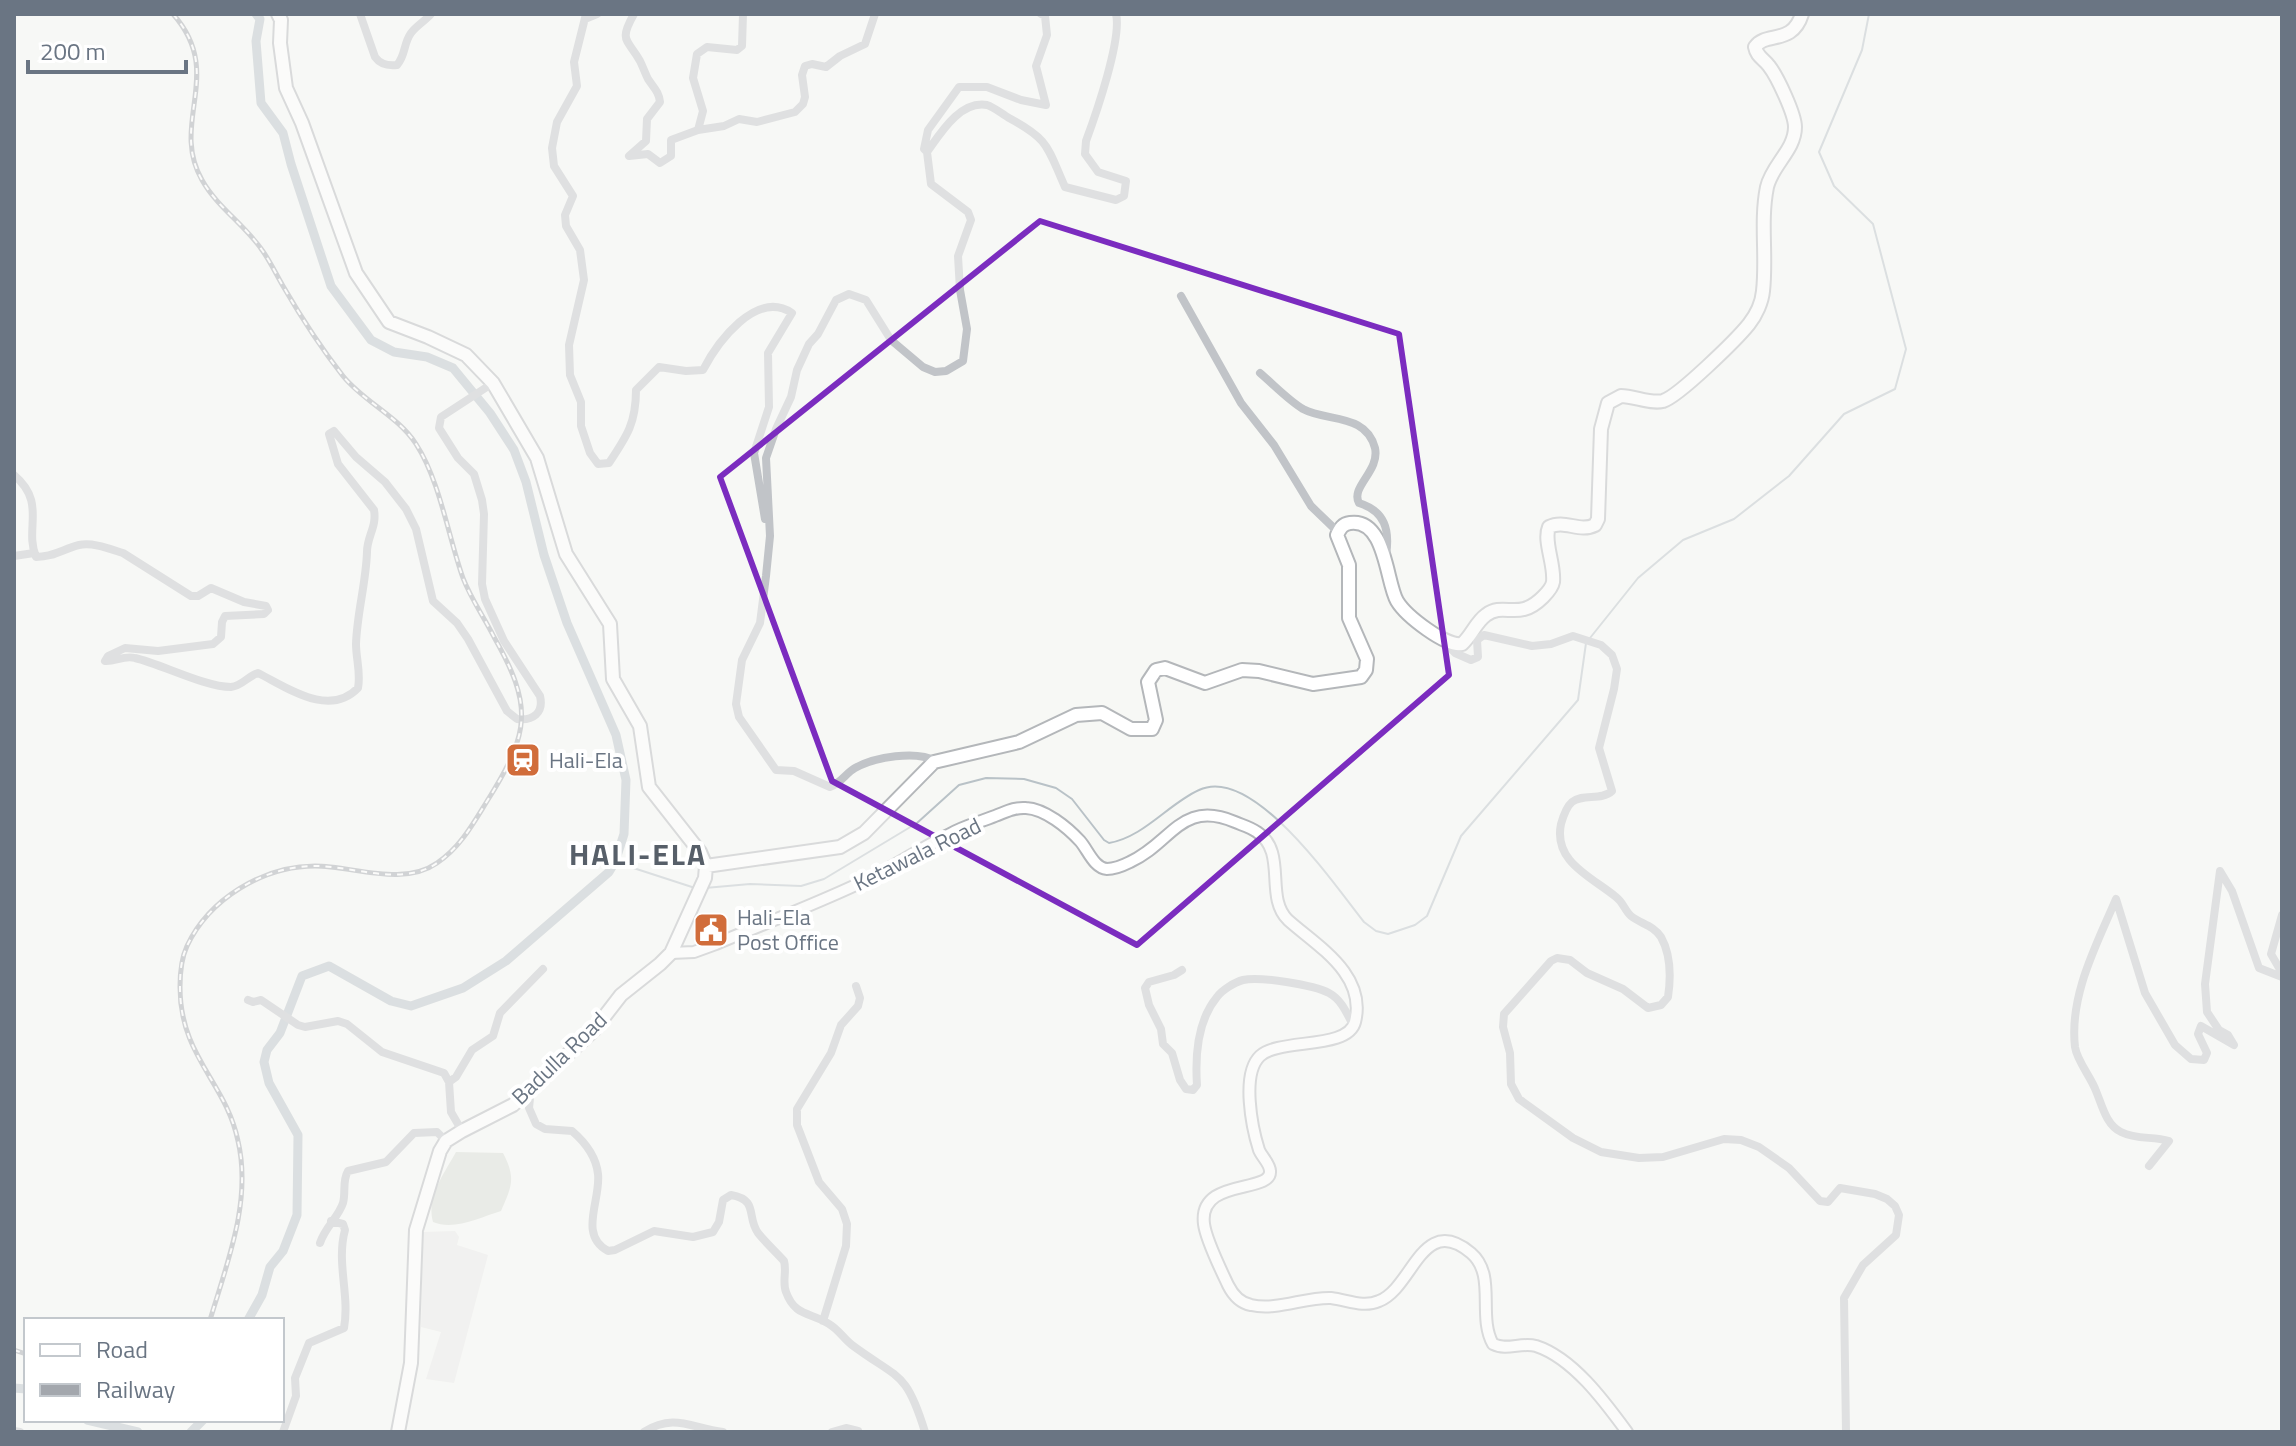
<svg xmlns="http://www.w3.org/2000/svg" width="2296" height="1446" font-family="'Titillium Web',sans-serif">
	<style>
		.built { fill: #e8e9e8 }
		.park { fill: #d7dcd5 }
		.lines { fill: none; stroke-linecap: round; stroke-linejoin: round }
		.stream { stroke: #b9c2c7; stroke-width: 2 }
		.river { stroke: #b9c2c7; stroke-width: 9 }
		.major-casing { stroke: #b3b6ba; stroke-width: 14 }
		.highway-casing { stroke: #b4b7ba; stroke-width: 16 }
		.minor { stroke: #c1c4c8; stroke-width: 8 }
		.major { stroke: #fff; stroke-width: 10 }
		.highway { stroke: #fff; stroke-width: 12 }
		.rail-casing { stroke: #a3a7ad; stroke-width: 5 }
		.rail { stroke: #fff; stroke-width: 2; stroke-dasharray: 6; stroke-linecap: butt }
		.marked { fill: none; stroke: #7b2cbf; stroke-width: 6; stroke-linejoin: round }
		.labels { text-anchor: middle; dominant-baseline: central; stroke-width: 8; stroke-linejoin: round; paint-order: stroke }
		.poi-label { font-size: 22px; fill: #6a7583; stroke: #fff; text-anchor: start }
		.street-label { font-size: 22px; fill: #6a7583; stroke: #fff }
		.district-label { font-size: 30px; font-weight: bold; letter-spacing: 2px; fill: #575f69; stroke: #fff }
	</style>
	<rect width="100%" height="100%" fill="#f7f8f5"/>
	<path class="built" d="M455 1231 459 1237 457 1245 488 1255 454 1383 426 1379 441 1332 421 1327 423 1232Z"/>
	<path class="park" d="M456 1152 503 1153C516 1178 512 1186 501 1211 481 1217 454 1231 433 1222 426 1197 444 1174 456 1152Z"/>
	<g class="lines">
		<path class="stream" d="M1590 638 1638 578 1683 540 1734 519 1789 476 1844 414 1895 389 1906 349 1873 224 1834 186 1819 152 1862 50 1869 14
			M615 862 695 888
			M705 888 750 884 801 886 824 879 917 823 959 785 986 778 1024 779 1056 788 1072 799 1104 840 1109 843C1144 837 1168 804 1199 790 1253 764 1335 886 1364 922L1376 931 1388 934 1415 925 1427 916 1461 836 1578 700 1586 643"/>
		<path class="river" d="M248 1320 262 1295 270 1267 283 1251 297 1215 298 1135 269 1083 264 1062 267 1050 280 1033 302 976 329 966 391 1001 411 1006 463 988 506 961 609 872 615 862 624 834 626 780 616 735 567 623 544 555 526 482 514 450 490 413 453 368 427 357 394 352 371 340 331 286 291 164 283 133 261 103 256 41 260 19 256 14
			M14 1388 26 1389
			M87 1420 138 1432
			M191 1432 203 1420"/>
		<defs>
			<path id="major" d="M671 953 694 952 716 944C763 924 811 906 858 884 889 870 918 849 950 834 964 826 980 822 995 816 1006 812 1014 807 1026 808 1045 809 1067 827 1080 841 1088 850 1094 868 1107 869 1114 869 1124 865 1130 862 1172 843 1181 799 1235 822 1242 825 1250 827 1257 832 1288 852 1264 897 1288 920 1317 946 1367 974 1355 1022 1348 1050 1279 1038 1260 1056 1241 1074 1252 1128 1259 1150 1262 1157 1270 1164 1270 1171 1272 1194 1198 1177 1204 1224 1206 1240 1221 1270 1228 1285 1233 1295 1240 1303 1251 1305 1277 1311 1305 1297 1331 1298 1348 1300 1363 1308 1379 1301 1413 1288 1422 1212 1471 1253 1497 1275 1477 1316 1493 1344 1507 1351 1521 1342 1536 1346 1573 1358 1605 1402 1627 1432"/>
			<path id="highway" d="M278 14 281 20 280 43 286 88 302 123 356 273 389 322 428 337 466 355 493 383 537 458 566 554 610 624 613 679 640 726 649 787 700 852 706 866 705 878 671 953 660 964 621 995 594 1030 513 1105 462 1131 446 1141 440 1151 416 1230 411 1363 398 1432
				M706 866 840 847 864 833 934 762 1019 742 1076 715 1102 713 1131 729H1152L1156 720 1148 682 1156 670 1165 668 1205 683 1242 670 1259 671 1313 684 1361 677 1366 670 1367 659 1349 618V565L1337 535C1340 529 1342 524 1350 523 1386 518 1386 582 1397 601 1406 616 1446 647 1462 644 1472 635 1476 622 1486 615 1505 601 1518 622 1543 597 1547 593 1552 588 1553 582 1555 564 1543 541 1549 527 1565 519 1579 533 1595 525L1598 519 1601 429 1608 403 1621 396C1634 396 1650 404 1663 401 1679 396 1737 339 1749 324 1756 315 1762 302 1763 291 1767 256 1760 222 1767 187 1772 165 1795 150 1795 127 1795 114 1777 76 1769 66 1763 58 1757 57 1755 47 1766 31 1792 46 1802 14"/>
		</defs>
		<use href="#major" class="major-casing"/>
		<use href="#highway" class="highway-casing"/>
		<path class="minor" d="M360 14 375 57C380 64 388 66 397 65 406 55 403 44 411 33 416 26 425 21 431 14
			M586 14 574 62 577 86 557 122 552 148 554 166 573 196 565 215 566 226 580 250 584 280 569 345 570 375 581 402V426L590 453 598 464 609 463C627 436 636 423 636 390L659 367 686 371 703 370C717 343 756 289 792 313L768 353 769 407 754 453 765 519
			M634 14C618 42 628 39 640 61 643 67 645 73 648 79 654 88 659 92 660 102L647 119 646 141 629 156 648 154 660 163 671 156V140L698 130 703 111 693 78 697 54 707 47 737 50 742 46 743 14
			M585 19 597 14
			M698 130 724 126 739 119 757 122 795 112 803 104 805 97 802 75 805 66 812 64 826 67 840 56 865 44 875 14
			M927 152 924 149 928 130 959 87H987L1021 100 1046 105 1036 66 1047 35 1045 16 1041 14
			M1181 296 1241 403 1274 445 1311 506 1338 532
			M1260 373C1273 384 1288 400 1303 409 1327 422 1366 413 1375 448 1380 471 1350 487 1359 503 1385 511 1390 530 1386 555
			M14 475C47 503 24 528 36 557 54 557 63 549 79 545 93 542 110 549 123 553L191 596H198L211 588 244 602 266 606 268 610 264 614 225 616 222 622 221 637 213 644 158 651 125 648 108 656 105 661C115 662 124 655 135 658 161 664 205 687 231 687 242 686 248 676 258 673 288 688 329 718 358 688 361 673 356 659 356 644 357 613 366 583 367 552 367 536 377 527 374 510L338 464 329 434 334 431 356 457 385 482 406 509 416 529 433 601 457 623 468 639 507 711 517 719C533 721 544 713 540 696L504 641 485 599 482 584 484 514 482 500 474 474 458 458 439 428 441 417 493 383
			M14 556 34 553
			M1444 642 1455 653 1471 660 1478 657 1477 640 1484 635 1532 646 1551 644 1573 636 1601 645 1612 655 1617 669 1614 689 1599 748 1612 791C1601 801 1583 793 1572 802 1566 807 1563 817 1561 824 1553 862 1592 877 1616 897 1623 902 1625 911 1631 916 1641 924 1653 925 1661 937 1671 955 1671 977 1668 997L1661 1005 1648 1008 1623 989 1587 973 1570 960 1557 958 1551 961 1504 1014 1503 1027 1510 1053 1511 1084 1519 1099 1573 1138 1601 1152 1639 1158 1663 1157 1724 1139 1741 1140 1759 1147 1789 1168 1820 1201 1828 1202 1840 1188 1875 1194 1887 1199 1895 1206 1899 1215 1896 1235 1863 1265 1844 1298 1846 1432
			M936 761C916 750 875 757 855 768 846 773 841 783 830 787L794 771 776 770 739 717 736 704 742 660 760 623 766 576 770 536 766 458 776 429 791 397 797 370 809 344 818 334 836 300 849 294 866 300 891 340 923 367 935 372 946 371 963 361 967 329 960 290 958 256 971 220 968 212 931 184 927 152C940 134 960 100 987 105 994 107 1002 114 1009 118 1050 140 1047 147 1065 187L1116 200 1124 196 1126 181 1098 172 1085 154 1086 141C1096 114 1122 39 1116 14
			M2282 915 2271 954 2282 973
			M1182 970 1174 975 1149 982 1145 988 1149 1005 1161 1029 1163 1044 1172 1053 1180 1080 1186 1089 1193 1090 1197 1085C1195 1055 1197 1021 1217 997 1222 990 1235 982 1243 980 1259 976 1314 985 1329 993 1342 1000 1347 1014 1354 1027
			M248 1000 253 1002 261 1000 298 1025 305 1027 338 1021 347 1024 382 1052 444 1073 449 1082 451 1112 462 1131
			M449 1082 456 1077 472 1050 493 1036 500 1013 543 969
			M531 1088 529 1108 536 1124 545 1129 572 1131C586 1143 596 1156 598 1174 601 1200 578 1235 608 1251L615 1250 654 1231 693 1237 713 1232 719 1222 723 1200 731 1195C759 1200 746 1216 758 1233 766 1243 776 1252 784 1261 787 1271 782 1282 786 1292 795 1317 811 1312 829 1324 838 1329 844 1339 852 1345 899 1380 906 1370 925 1432
			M2149 1166 2169 1141C2153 1136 2137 1140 2121 1132 2106 1125 2102 1105 2096 1091 2091 1077 2077 1061 2075 1047 2069 995 2097 944 2116 899L2145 993 2175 1045 2191 1059 2204 1060 2207 1053 2198 1034 2201 1026 2234 1045 2228 1035 2219 1030 2207 1012 2205 984 2220 871 2232 891 2259 968 2282 977
			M320 1243C325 1227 338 1218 343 1203 346 1192 342 1181 348 1171L386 1162 414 1133 437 1132 446 1141
			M823 1321 846 1246 847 1224 842 1209 819 1182 797 1125V1109L831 1053 841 1025 858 1006 860 998 856 986
			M14 1431 20 1432
			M283 1432 296 1396 295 1378 309 1343 344 1328C350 1295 336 1263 345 1230L343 1224 331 1221
			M644 1432C674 1413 691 1428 723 1432
			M832 1432 846 1428 858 1431"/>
		<use href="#major" class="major"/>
		<use href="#highway" class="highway"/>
		<defs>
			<path id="rail" d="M173 14C226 74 169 122 202 180 217 207 245 225 262 250 270 261 276 274 283 286 301 317 321 348 343 376 364 402 398 416 416 444 440 481 448 536 463 578 471 599 484 617 494 637 533 706 530 732 489 798 474 822 461 847 437 863 403 887 353 866 315 866 263 866 209 899 187 946 181 959 180 973 180 987 180 1057 226 1082 238 1141 252 1201 227 1263 210 1320
				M14 1350 26 1354"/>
		</defs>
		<use href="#rail" class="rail-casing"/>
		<use href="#rail" class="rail"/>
	</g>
	<path d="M0 0H2296V1446H0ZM1040 221 1399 334 1449 675 1137 945 832 781 720 477Z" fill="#f7f8f5" fill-opacity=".55" fill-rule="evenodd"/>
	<path class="marked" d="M1040 221 1399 334 1449 675 1137 945 832 781 720 477Z"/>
	<defs>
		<symbol id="station-square" viewBox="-11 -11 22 22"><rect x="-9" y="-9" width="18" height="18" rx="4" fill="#d16d3b" stroke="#fff"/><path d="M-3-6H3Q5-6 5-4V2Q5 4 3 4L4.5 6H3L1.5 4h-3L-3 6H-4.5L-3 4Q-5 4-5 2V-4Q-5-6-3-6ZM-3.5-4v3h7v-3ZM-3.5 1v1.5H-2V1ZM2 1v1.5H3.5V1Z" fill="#fff"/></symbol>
		<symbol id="civic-square" viewBox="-11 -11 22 22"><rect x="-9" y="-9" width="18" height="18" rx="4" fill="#d16d3b" stroke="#fff"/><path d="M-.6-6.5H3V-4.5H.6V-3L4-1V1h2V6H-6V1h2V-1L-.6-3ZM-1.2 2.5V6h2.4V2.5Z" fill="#fff"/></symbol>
	</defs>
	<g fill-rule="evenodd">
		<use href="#station-square" x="503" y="740" width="40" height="40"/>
		<use href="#civic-square" x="691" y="910" width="40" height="40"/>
	</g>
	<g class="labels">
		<g class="poi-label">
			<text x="549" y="760">Hali-Ela</text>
			<text x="737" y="917">Hali-Ela<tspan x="737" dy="25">Post Office</tspan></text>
		</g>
		<g class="street-label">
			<text transform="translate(917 854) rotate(-26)">Ketawala Road</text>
			<text transform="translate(559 1058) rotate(-44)">Badulla Road</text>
		</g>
		<g class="district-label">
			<text x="638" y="854">HALI-ELA</text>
		</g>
	</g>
	<rect width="2296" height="1446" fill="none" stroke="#6a7583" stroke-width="32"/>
	<rect x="24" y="1318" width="260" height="104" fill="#ffffff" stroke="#c3c8cd" stroke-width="2"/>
	<rect x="40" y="1344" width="40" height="12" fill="#ffffff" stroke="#c3c8cd" stroke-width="2"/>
	<text x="96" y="1358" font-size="24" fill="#6a7583">Road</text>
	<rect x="40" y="1384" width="40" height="12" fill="#a3a7ad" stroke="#c3c8cd" stroke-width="2"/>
	<text x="96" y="1398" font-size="24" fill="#6a7583">Railway</text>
	<path d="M28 60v12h158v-12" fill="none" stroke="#6a7583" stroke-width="4"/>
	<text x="40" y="60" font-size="24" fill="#6a7583" stroke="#ffffff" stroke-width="6" paint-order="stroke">200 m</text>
</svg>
